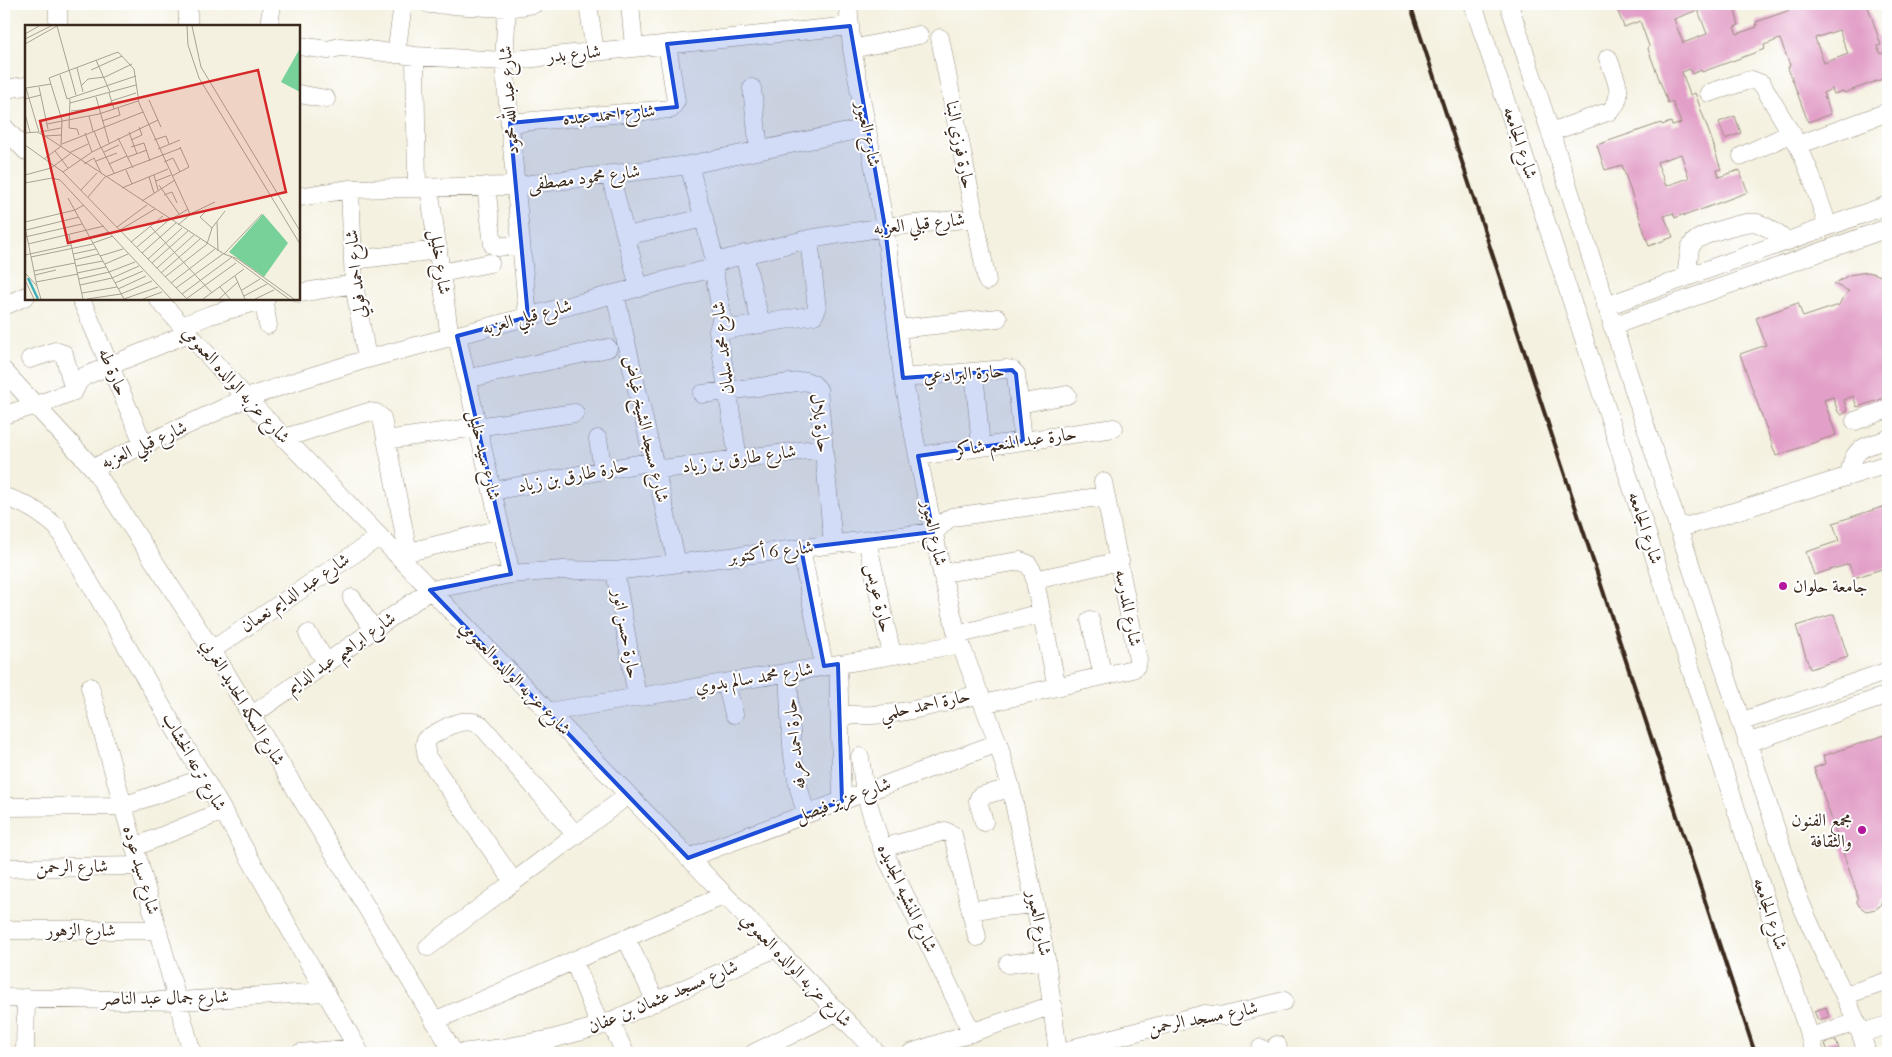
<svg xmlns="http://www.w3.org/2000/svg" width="1892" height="1057" font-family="'IM FELL French Canon',Amiri,serif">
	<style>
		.building { fill: #e29fc7; fill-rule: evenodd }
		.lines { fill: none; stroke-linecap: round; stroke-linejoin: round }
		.minor-casing { stroke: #988e7f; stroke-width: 19 }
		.minor { stroke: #fff; stroke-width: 18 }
		.rail { stroke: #3b2a1e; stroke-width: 4 }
		.marked { fill: #1d4ed8; fill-opacity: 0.2; stroke: #1d4ed8; stroke-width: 4; stroke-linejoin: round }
		.poi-dot { fill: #b5179e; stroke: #fff; stroke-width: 2 }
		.labels { text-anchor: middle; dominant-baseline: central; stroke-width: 4; stroke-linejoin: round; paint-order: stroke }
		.street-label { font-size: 18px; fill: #3b2a1e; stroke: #fff }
		.poi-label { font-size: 18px; fill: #3b2a1e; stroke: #fff; text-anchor: start }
		.inset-river { fill: none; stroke: #40b1b9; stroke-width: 2.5 }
		.inset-road { fill: none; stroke: #aaa192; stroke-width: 1 }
		.view { fill: #d62828; fill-opacity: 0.15; stroke: #d62828; stroke-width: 2.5 }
		.inset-edge { fill: none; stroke: #3b2a1e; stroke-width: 2.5 }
	</style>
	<rect width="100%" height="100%" fill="#fff"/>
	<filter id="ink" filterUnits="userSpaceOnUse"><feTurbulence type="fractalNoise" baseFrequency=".02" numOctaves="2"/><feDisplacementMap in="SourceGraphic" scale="10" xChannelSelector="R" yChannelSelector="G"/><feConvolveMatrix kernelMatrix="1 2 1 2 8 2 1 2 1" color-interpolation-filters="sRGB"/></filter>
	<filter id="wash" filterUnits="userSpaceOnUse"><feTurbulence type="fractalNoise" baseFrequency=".0096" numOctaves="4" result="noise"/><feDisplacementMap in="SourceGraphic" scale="20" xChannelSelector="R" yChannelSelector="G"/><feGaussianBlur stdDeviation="1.12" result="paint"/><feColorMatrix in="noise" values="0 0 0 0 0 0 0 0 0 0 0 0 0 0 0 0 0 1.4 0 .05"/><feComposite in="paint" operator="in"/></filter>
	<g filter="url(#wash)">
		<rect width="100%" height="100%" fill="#f4f1e0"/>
		<g id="blocks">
			<path class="building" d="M1615 4H1733L1739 25 1734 27 1737 34 1757 27 1756 22 1807 4H1867L1881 45 1877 46 1880 54 1888 51V77L1844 93 1843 91 1834 94 1832 89 1823 93 1831 114 1808 122 1788 68 1790 65 1780 39 1764 45 1765 49 1702 72 1701 70 1692 74 1690 69 1682 72 1690 95 1695 93 1715 149H1714L1721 169 1717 170 1719 177 1739 170 1748 192 1684 216V214L1675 218 1673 213 1664 216 1673 237 1649 246 1622 165 1605 170 1597 145 1661 123 1662 125 1671 122 1672 126 1681 123 1672 101 1668 103 1648 49 1649 46 1640 21 1624 27ZM1698 10 1707 34 1683 43 1674 19ZM1839 30 1848 54 1824 63 1815 38ZM1681 154 1689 178 1666 186 1657 162Z
				M1735 116 1741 133 1725 139 1719 122Z
				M1867 272 1876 274 1888 279V330L1886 332 1887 336H1888V397L1857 407 1853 396 1844 400 1847 411 1842 415 1838 412 1833 397 1824 400 1836 435 1776 456 1740 354 1766 345 1756 318 1798 303 1803 317 1839 305 1842 299 1849 291 1834 284 1849 275Z
				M1888 505V567L1854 578 1849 564 1814 575 1806 552 1839 541 1833 523Z
				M1834 614 1848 657 1810 669 1796 626Z
				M1888 734V895L1883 897 1880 906 1876 909 1866 911 1859 906 1857 902V893L1814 768 1825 764 1823 756Z
				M1826 1007 1829 1017 1818 1020 1814 1011Z
				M1836 1040 1839 1049 1828 1053 1825 1043Z"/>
		</g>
	</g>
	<g filter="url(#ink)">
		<use href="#blocks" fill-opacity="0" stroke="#988e7f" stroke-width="1"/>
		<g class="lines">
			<defs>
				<path id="minor" d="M58 4V26
					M429 4 507 8 534 4
					M511 4 507 8 504 61 528 317
					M588 4 595 52
					M630 4 634 47
					M848 4 852 49 885 227 903 378 918 456 942 573 957 635 998 743 1011 788 1046 959 1058 1053
					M1473 4 1539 200 1815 1053
					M1509 4 1795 888C1815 945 1850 995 1867 1053
					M188 26V4
					M269 26 272 4
					M940 38 987 281
					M299 46 328 50 340 47 352 48 415 56 504 61 850 26
					M852 49 919 35
					M396 54 403 4
					M415 56 417 188
					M752 88 759 150
					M4 89 26 86
					M1709 93 1746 81 1752 80 1762 84 1798 145 1810 173 1828 226
					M299 94 326 99
					M510 123 671 109 676 101 667 44
					M4 127 26 151
					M1551 132 1610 111C1627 96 1614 76 1608 58
					M1798 145 1888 112
					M1742 156 1792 133
					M689 165 716 264
					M610 174 639 288
					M486 186 493 245 498 247 521 244
					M429 187 450 338
					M350 189 354 284 367 359
					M299 197 350 189 515 186 689 165 867 128
					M626 236 704 218
					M744 254 761 324
					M353 260 438 250
					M713 267 722 317 718 331 738 459
					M441 273 490 263
					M1686 277 1690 248C1692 244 1694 241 1698 239 1708 233 1747 220 1757 223 1768 226 1778 235 1787 241
					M299 293 354 284
					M615 294 677 563
					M81 299 144 445
					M158 299 246 398 877 1053
					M263 299 268 325
					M4 306 26 296
					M1606 306 1888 205
					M182 326 210 315 266 299
					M1612 326 1888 228
					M898 329 998 318
					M718 331 814 315 817 309 809 239
					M457 336 511 574
					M30 359 55 351 64 354 74 391
					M4 371 93 468 212 650 454 1053
					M974 372 981 447
					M903 378 1006 369 1012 370 1016 374 1023 441
					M466 379 608 348
					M702 394 806 381 813 384 818 389 833 544
					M1019 404 1067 395
					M4 415 37 405 74 391 79 381 85 376 189 333
					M1855 421 1888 409
					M284 438 368 412 376 413 382 418 408 552
					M598 439 603 470
					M386 440 575 413
					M918 456 1114 428
					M93 468 246 398 306 378 367 359 709 269 723 260 809 239 885 227 975 218
					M655 470 823 448
					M1849 476C1853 446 1863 448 1888 439
					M492 491 654 461
					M4 497C25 502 41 513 57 527L223 811 360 1053
					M1678 529 1888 464
					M867 540 892 655
					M801 548 824 666
					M397 555 501 529
					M615 571 637 697
					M942 573 1020 561 1028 564 1033 572 1057 687
					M1035 580 1120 561
					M352 598 374 630
					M1090 620 1103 676
					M308 634 327 663
					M957 635 1041 613
					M212 650 379 537
					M838 664 842 801
					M788 672C791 720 789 769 807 814
					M726 683 734 714
					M90 687 192 1053
					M983 704 1133 669 1137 665 1138 660 1103 482
					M548 712 961 644
					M840 714C888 720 933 705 980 694
					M251 716 430 590 511 574 563 570 615 571 933 532C941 528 943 521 952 517L1106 496
					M1740 722 1888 671
					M1747 743 1888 695
					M860 757 865 793 882 848 972 1033
					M4 807 123 806 204 778
					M984 822 978 801 980 796 1011 788
					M135 847 223 811
					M882 848 945 831 953 835 977 937
					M688 858 998 743
					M4 868 140 866
					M514 882 427 757 425 745 426 739C444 729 461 715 481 725L576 835
					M971 910 1035 904
					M4 930H158
					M626 938 656 1002
					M428 947 628 795
					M574 961 600 1026
					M1008 964 1046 959
					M1846 995 1888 981
					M4 998 178 1001 326 992
					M434 1021 725 895
					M611 1023 625 1053
					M1861 1033 1888 1025
					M1810 1037 1857 1022
					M1277 1045 1279 1053
					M1261 1048 1262 1053
					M25 1053 26 998
					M300 1053 357 1048
					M460 1053 503 1048 552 1039 600 1026 776 948
					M754 1053 836 1012
					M911 1053 1053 1005
					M1065 1053 1078 1047 1205 1014 1224 1016 1284 1001"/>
			</defs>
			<use href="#minor" class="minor-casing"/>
			<use href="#minor" class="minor"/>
			<path class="rail" d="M1410 4 1755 1053"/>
		</g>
	</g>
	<path class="marked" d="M850 26 885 227 903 378 1012 370 1016 374 1023 441 918 456 933 532 801 548 824 666 838 664 842 801 688 858 430 590 511 574 457 336 528 317 510 123 677 107 667 44Z"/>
	<g class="poi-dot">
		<circle cx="1783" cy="586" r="5"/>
		<circle cx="1862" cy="830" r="5"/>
	</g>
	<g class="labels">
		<g class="street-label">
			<text transform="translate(574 54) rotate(-6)">شارع بدر</text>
			<text transform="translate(509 100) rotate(-94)">شارع عبد الله محمود</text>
			<text transform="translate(609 115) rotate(-5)">شارع احمد عبده</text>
			<text transform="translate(868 134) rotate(79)">شارع العبور</text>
			<text transform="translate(1520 143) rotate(72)">شارع الجامعه</text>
			<text transform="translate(960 145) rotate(79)">حارة فوزي البنا</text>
			<text transform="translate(584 178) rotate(-7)">شارع محمود مصطفى</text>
			<text transform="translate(919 224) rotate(-6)">شارع قبلي العزبه</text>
			<text transform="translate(440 262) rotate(82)">شارع خليل</text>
			<text transform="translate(356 274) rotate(-96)">شارع احمد فولي</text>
			<text transform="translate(527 317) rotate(-15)">شارع قبلي العزبه</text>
			<text transform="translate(723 348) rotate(-96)">شارع محمد سلمان</text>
			<text transform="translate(113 372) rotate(67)">حارة طه</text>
			<text transform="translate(964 374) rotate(-4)">حارة البرادعي</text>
			<text transform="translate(236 385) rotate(48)">شارع عزبه الوالده العمومي</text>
			<text transform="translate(820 423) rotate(82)">حارة بلال</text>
			<text transform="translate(646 429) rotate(77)">شارع مسجد الشيخ غياض</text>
			<text transform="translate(1016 442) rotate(-8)">حارة عبد المنعم شاكر</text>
			<text transform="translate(144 445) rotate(-24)">شارع قبلي العزبه</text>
			<text transform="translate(484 455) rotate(77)">شارع سيد خليل</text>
			<text transform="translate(739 459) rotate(-8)">شارع طارق بن زياد</text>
			<text transform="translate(573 476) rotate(-11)">حارة طارق بن زياد</text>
			<text transform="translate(1645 528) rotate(72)">شارع الجامعه</text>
			<text transform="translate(934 533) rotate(78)">شارع العبور</text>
			<text transform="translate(771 552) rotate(-7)">شارع 6 أكتوبر</text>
			<text transform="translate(295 593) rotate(-34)">شارع عبد الدايم نعمان</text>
			<text transform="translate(879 598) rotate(78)">حارة عويس</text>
			<text transform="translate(1128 608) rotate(79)">شارع المدرسه</text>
			<text transform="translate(626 634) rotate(80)">حارة حسن انور</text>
			<text transform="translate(341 653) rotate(-35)">شارع ابراهيم عبد الدايم</text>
			<text transform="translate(515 678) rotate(46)">شارع عزبه الوالده العمومي</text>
			<text transform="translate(754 678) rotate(-9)">شارع محمد سالم بدوي</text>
			<text transform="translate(243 702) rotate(59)">شارع السكه الحديد الغربي</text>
			<text transform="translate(925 705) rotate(-12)">حارة احمد حلمي</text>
			<text transform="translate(795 744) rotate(-96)">حارة احمد عرفه</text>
			<text transform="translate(194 762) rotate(60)">شارع ترعه الخشاب</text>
			<text transform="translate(843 800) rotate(-20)">شارع عزيز فيصل</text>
			<text transform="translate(72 867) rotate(-1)">شارع الرحمن</text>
			<text transform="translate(141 870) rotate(74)">شارع سيد عوده</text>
			<text transform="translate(907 898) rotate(65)">شارع المنشيه الجديده</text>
			<text transform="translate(1770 914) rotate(72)">شارع الجامعه</text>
			<text transform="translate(1039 923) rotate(79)">شارع العبور</text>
			<text x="81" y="930">شارع الزهور</text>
			<text transform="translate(796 970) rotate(46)">شارع عزبه الوالده العمومي</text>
			<text transform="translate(663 997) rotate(-23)">شارع مسجد عثمان بن عفان</text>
			<text transform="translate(165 998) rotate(-1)">شارع جمال عبد الناصر</text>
			<text transform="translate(1203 1018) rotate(-11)">شارع مسجد الرحمن</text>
		</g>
		<g class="poi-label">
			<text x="1793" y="586">جامعة حلوان</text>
			<text x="1852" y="820" text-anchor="end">مجمع الفنون<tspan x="1852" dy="21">والثقافة</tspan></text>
		</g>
	</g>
	<g transform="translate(25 25)">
		<rect width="275" height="275" fill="#f4f1e0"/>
		<path d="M275 23V67L256 57ZM238 189 263 218 239 252 204 227Z" fill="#77d198"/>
		<path class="inset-river" d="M3 253 13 274"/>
		<path class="inset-road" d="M32 1 51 70M162 1 163 20 174 53 275 219M167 1 176 42 275 206M0 9 14 1M0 14 26 1M0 19 32 1M71 35 85 67M52 43 58 67M66 45 97 31M35 50 42 74 111 51M56 61 63 54 80 52 107 39M14 62 23 104M1 63 14 107M1 63 26 59M84 68 89 84M71 72 84 118M0 74 16 70M45 74 44 103 52 104 54 110M124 75 136 102M86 76 111 68M45 78 111 60M46 86 73 83 87 77M0 89 5 107M64 91 68 106M77 96 95 90 93 83M22 99 74 89 113 76M69 106 76 123M15 107 36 103M104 107 112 129M0 108 12 107 20 111 199 229 213 234 269 274M60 108 67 127M20 111 36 110M93 113 108 143M106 115 117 110 114 102M129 115 141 111 144 119M37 119 118 87M0 120 38 147 162 274M36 122 37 95 24 53 93 27 109 44 114 78 165 189M76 122 89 148M106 122 119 118 125 136M133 124 155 115M30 126 43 143M79 127 94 120M44 128 63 119M103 132 122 125M19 134 35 122M71 136 92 128M139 137 148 133 155 147M59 139 69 133 76 148M84 139 102 131M101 145 107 159M38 147 67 127 133 95M0 150 26 143 45 129M129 150 133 165M147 151 164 142 155 122M124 152 129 168M131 156 146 150M0 158 27 153 35 155 146 274M134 160 154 189M97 163 143 144M56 165 72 148M139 170 147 167 152 178M63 172 80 152 156 123M43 173 99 274M117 176 150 155M181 186 175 192 187 203M145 195 163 184M0 197 50 185 59 180M192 197 193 226M153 200 167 188 190 177M125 201 187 268M0 202 12 261M92 202 122 180M1 205 54 192M95 205 130 184M44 210 58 274M0 212 57 199M46 217 84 207M106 217 138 191M68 218 88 211M3 219 79 201M112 222 145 194M117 228 151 198M48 229 71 224M199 229 237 189M0 230 46 220M75 231 98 224M6 232 68 219M208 233 264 274M123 234 157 203M49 235 74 229M127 238 163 206M80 239 103 229M51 241 78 236M132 243 169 210M9 246 50 238M0 248 12 261 16 274M52 248 81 242M136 248 175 214M10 250 31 245M210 251 220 274M140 252 182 219 187 203 200 186M54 254 84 247 110 237M0 255 9 274M11 257 53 249M90 258 118 246M146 258 190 224M55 260 87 253 114 241M195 262 205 274M151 263 198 229M93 264 121 251M217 265 235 254M57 268 92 262M157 269 207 232M219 271 242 259M62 274 96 269 127 256M99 274 133 262M118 274 137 267M161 274 211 238M178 274 219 244M194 274 213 257M230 274 249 265"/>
		<path class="view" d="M233 45 261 167 43 218 15 96Z"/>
		<rect width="275" height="275" class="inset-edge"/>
	</g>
	<rect width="1892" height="1057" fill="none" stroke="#fff" stroke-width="20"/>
</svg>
